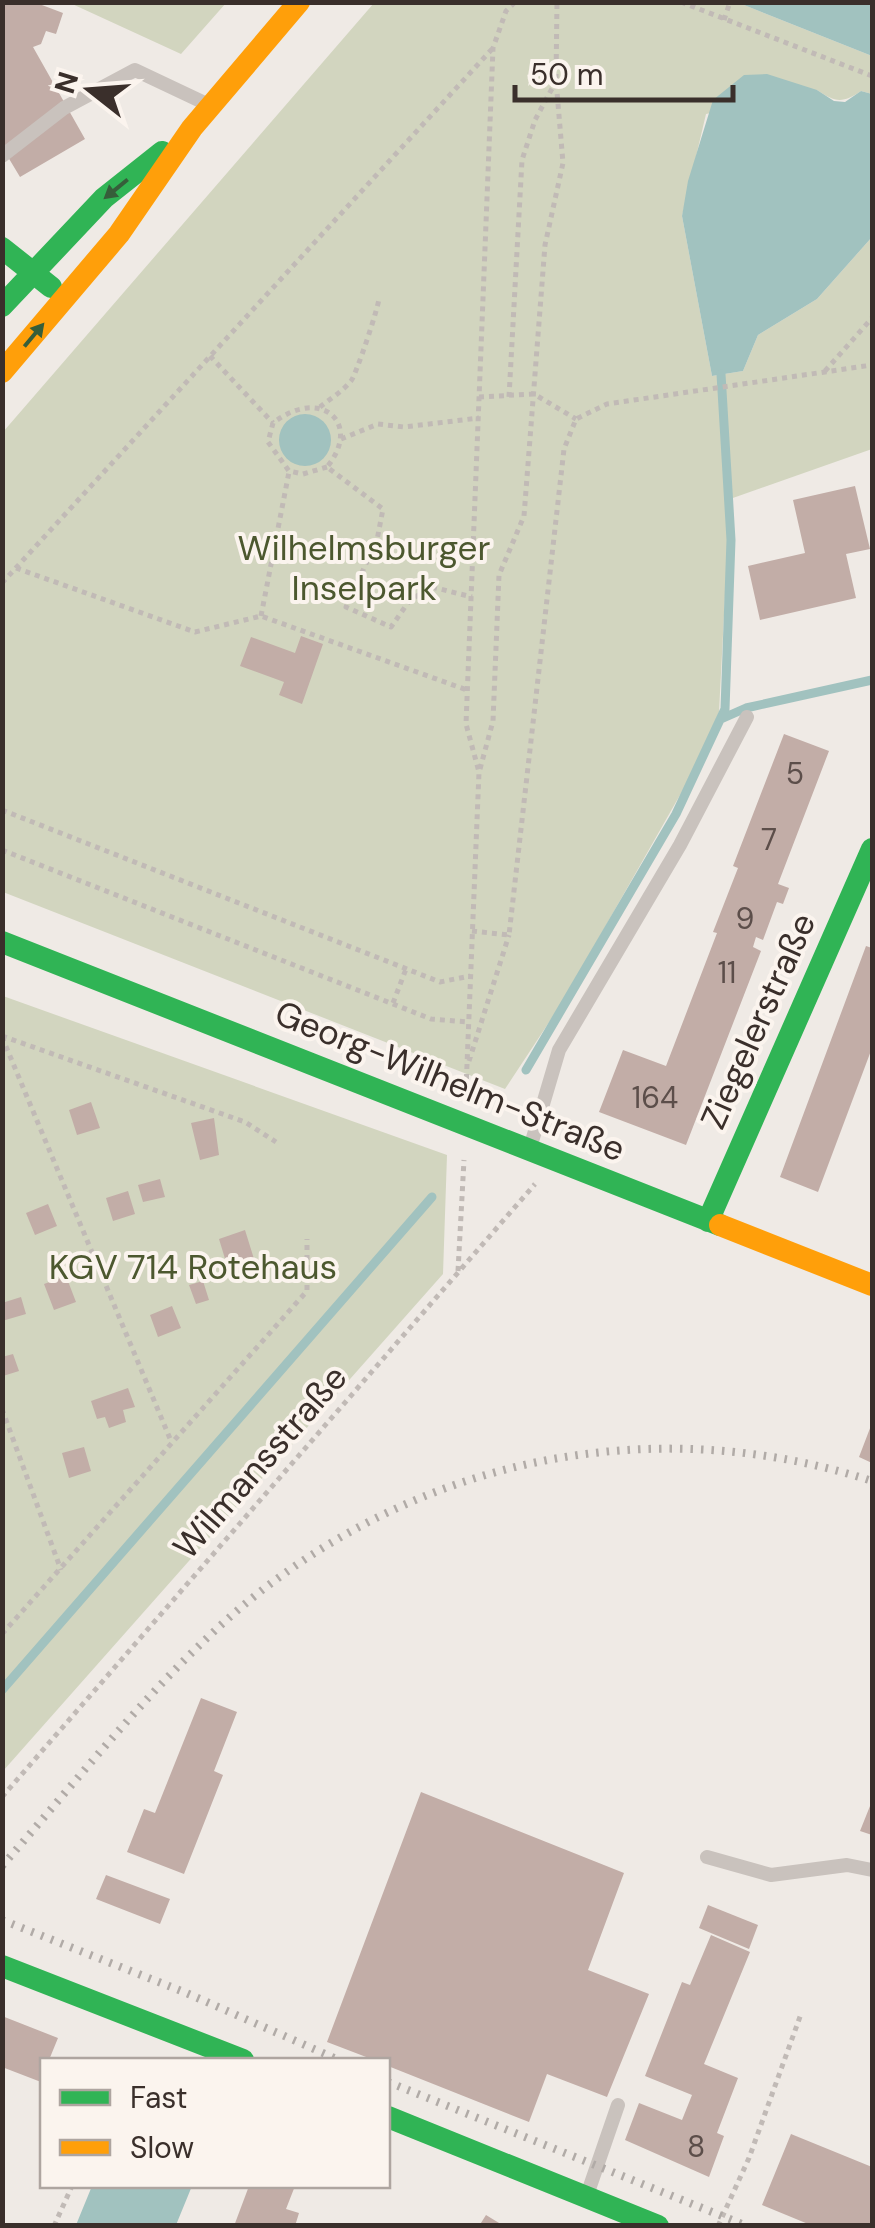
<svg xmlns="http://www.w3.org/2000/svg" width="875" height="2228" font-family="'DM Sans',sans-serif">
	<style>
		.green { fill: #d2d5bf }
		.water { fill: #a1c2bf }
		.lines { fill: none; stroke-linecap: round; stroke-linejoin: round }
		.stream { stroke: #a1c2bf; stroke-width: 9 }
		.building { fill: #c2ada7 }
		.path { stroke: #c1bab6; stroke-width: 5; stroke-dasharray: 5 5; stroke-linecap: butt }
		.lane { stroke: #c9c2bd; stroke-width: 14 }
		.fast { stroke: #30b455; stroke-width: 22 }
		.slow { stroke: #ff9f0a; stroke-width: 22 }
		.rail { stroke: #b1aba7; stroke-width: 8; stroke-dasharray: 2.5 8; stroke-linecap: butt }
		.oneway { fill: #365e3a }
		.labels { text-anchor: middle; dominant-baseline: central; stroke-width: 8; stroke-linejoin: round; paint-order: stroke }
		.number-label { font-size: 30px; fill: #5c4e4a }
		.park-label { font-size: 35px; fill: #4c582f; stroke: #fbf4ee }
		.street-label { font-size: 35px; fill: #3a2f2b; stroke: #fbf4ee }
	</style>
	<rect width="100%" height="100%" fill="#efeae5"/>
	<path class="green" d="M70 3H226L181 54Z
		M374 3H739L872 56V94L861 91C842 104 835 102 817 90L706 114 682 216 712 376 743 371 758 335 817 299 872 237V449L730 499 719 712 693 772 563 1001 505 1089 3 892V432Z
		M3 996 447 1155 443 1274 3 1771Z"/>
	<path class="water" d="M739 3H872V56Z
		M767 74 817 90 834 101 845 102 861 91 872 94V237L817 299 758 335 743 371 712 376 682 216 688 181 713 100 744 75Z
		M279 440a26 26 0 1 1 52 0a26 26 0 1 1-52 0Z
		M92 2186H192L176 2225H76Z"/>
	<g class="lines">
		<path class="stream" d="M721 719 746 708 872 680
			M526 1070 676 814 725 709 731 540 721 374
			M2 1690 432 1197"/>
	</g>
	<path class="building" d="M2 2H34L63 13 56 34 46 31 41 44 33 47 85 139 20 177 2 147Z
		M855 486 870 549 846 554 856 598 760 620 748 566 805 553 793 500Z
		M301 636 323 644 302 704 279 695 284 682 240 666 251 637 295 653Z
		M784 734 829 751 778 884 789 888 783 904 777 902 763 940 756 937 753 947 761 951 686 1145 599 1112 623 1050 666 1066 717 933 713 932 738 868 733 866Z
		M866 946 872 948V1048L818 1192 780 1177Z
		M91 1102 100 1128 77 1135 69 1110Z
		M214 1118 219 1155 200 1160 191 1123Z
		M160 1179 165 1197 143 1202 138 1185Z
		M128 1191 135 1214 113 1221 106 1198Z
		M48 1204 57 1226 35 1235 26 1213Z
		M245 1230 254 1259 226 1262 219 1239Z
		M66 1276 76 1302 54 1310 44 1284Z
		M203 1281 209 1300 196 1304 189 1285Z
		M21 1297 26 1314 2 1321V1303Z
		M172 1306 181 1328 158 1337 150 1315Z
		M13 1354 19 1371 3 1376 2 1357Z
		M128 1388 135 1407 123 1410 126 1422 109 1428 105 1417 97 1419 91 1401Z
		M872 1423V1463L859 1457Z
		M84 1447 91 1471 69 1478 62 1453Z
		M201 1698 237 1712 214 1771 223 1775 184 1874 127 1852 144 1809 155 1813Z
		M421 1792 624 1873 588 1970 649 1994 607 2097 547 2074 529 2122 388 2066V2060H374L327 2042Z
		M872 1801V1835L860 1831Z
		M106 1875 170 1899 160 1924 96 1899Z
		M708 1905 758 1925 749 1949 699 1928Z
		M711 1935 750 1952 704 2064 738 2078 717 2133 724 2136 709 2177 625 2140 639 2103 682 2120 692 2095 645 2076 682 1982 690 1985Z
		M2 2016 58 2038 49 2060H42L41 2082 2 2067Z
		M791 2134 872 2167V2226H813L762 2205Z
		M249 2186H295L286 2209 299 2213 295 2226H234Z
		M486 2215 504 2226H479Z"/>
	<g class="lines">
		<path class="path" d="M681 2 872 76
			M724 20 730 2
			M210 356 273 423
			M825 371 872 318
			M479 397 534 394 576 419
			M509 397 522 160 535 120 555 83
			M320 407C330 399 343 391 351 381 356 375 379 306 379 298
			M341 439 378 424 404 427 479 418
			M327 467 303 474 289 471 268 442 273 423C321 386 363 423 327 467L383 509 377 540 346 607 391 627 410 600 432 587 472 597
			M16 568 195 632 261 616 467 690
			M2 583 493 48
			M261 616 289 472
			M480 769 493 721 499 575 524 516 545 245 563 163 556 80 557 2
			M2 810 440 982 470 976
			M2 850 431 1019 468 1022
			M472 931 509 935 564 449 576 419 607 404 872 365
			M393 1003 406 969
			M2 1036 245 1122 276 1142
			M2 1037 171 1441
			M469 1061 509 935
			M466 1089 479 772 466 724 493 48 506 11 515 2
			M458 1271 464 1160
			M2 1409 61 1570
			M2 1634 307 1291V1239
			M2 1797 535 1184
			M54 2226 72 2186
			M718 2226 749 2158 801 2014"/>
		<path class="lane" d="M2 156 64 108 135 70 209 105
			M530 1148 559 1050 680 845 747 717
			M707 1857 771 1875 847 1865 872 1870
			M587 2195 618 2105"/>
		<path class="fast" d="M2 248 51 287
			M2 306 104 198 162 152
			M2 942 720 1225
			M708 1221 872 849
			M2 1966 243 2060
			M388 2117 658 2226"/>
		<path class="slow" d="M2 372 119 234 192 128 299 2
			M720 1225 872 1285"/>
		<path class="rail" d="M2 1866C74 1784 142 1697 222 1624 400 1462 644 1407 872 1481
			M2 1920 184 1992 339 2060
			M388 2082 747 2226"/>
	</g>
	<defs><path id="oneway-solid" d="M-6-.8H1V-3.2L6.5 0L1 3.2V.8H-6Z" transform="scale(2.5)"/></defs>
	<g class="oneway">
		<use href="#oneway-solid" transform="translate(116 189) rotate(141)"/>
		<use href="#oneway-solid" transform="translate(34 335) rotate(-50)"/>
	</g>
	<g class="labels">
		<g class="number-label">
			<text x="795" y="773">5</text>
			<text x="769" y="839">7</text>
			<text x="745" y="918">9</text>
			<text x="727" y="972">11</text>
			<text x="655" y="1097">164</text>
			<text x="696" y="2146">8</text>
		</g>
		<g class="park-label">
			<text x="364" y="548">Wilhelmsburger<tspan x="364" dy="40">Inselpark</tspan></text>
			<text x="193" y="1267">KGV 714 Rotehaus</text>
		</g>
		<g class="street-label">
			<text transform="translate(758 1021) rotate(-66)">Ziegelerstraße</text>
			<text transform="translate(450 1081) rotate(22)">Georg-Wilhelm-Straße</text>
			<text transform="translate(260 1462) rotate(-49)">Wilmansstraße</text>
		</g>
	</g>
	<rect width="875" height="2228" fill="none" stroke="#3a2f2b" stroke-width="10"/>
	<rect x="40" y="2058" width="350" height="130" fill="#fbf4ee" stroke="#aea5a0" stroke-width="2.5"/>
	<rect x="60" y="2090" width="50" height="15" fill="#30b455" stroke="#aea5a0" stroke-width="2.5"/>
	<text x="130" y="2108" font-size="30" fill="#3a2f2b">Fast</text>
	<rect x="60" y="2140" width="50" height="15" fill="#ff9f0a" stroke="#aea5a0" stroke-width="2.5"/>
	<text x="130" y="2158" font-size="30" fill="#3a2f2b">Slow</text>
	<g transform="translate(90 90) rotate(287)" stroke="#fbf4ee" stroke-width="8" paint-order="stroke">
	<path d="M0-8L18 38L0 25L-18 38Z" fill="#3a2f2b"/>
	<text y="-15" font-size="28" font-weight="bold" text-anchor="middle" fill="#3a2f2b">N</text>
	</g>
	<path d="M515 85v15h218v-15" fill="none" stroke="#3a2f2b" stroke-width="5"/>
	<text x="530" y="85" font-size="30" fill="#3a2f2b" stroke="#fbf4ee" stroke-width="8" paint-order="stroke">50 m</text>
</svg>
